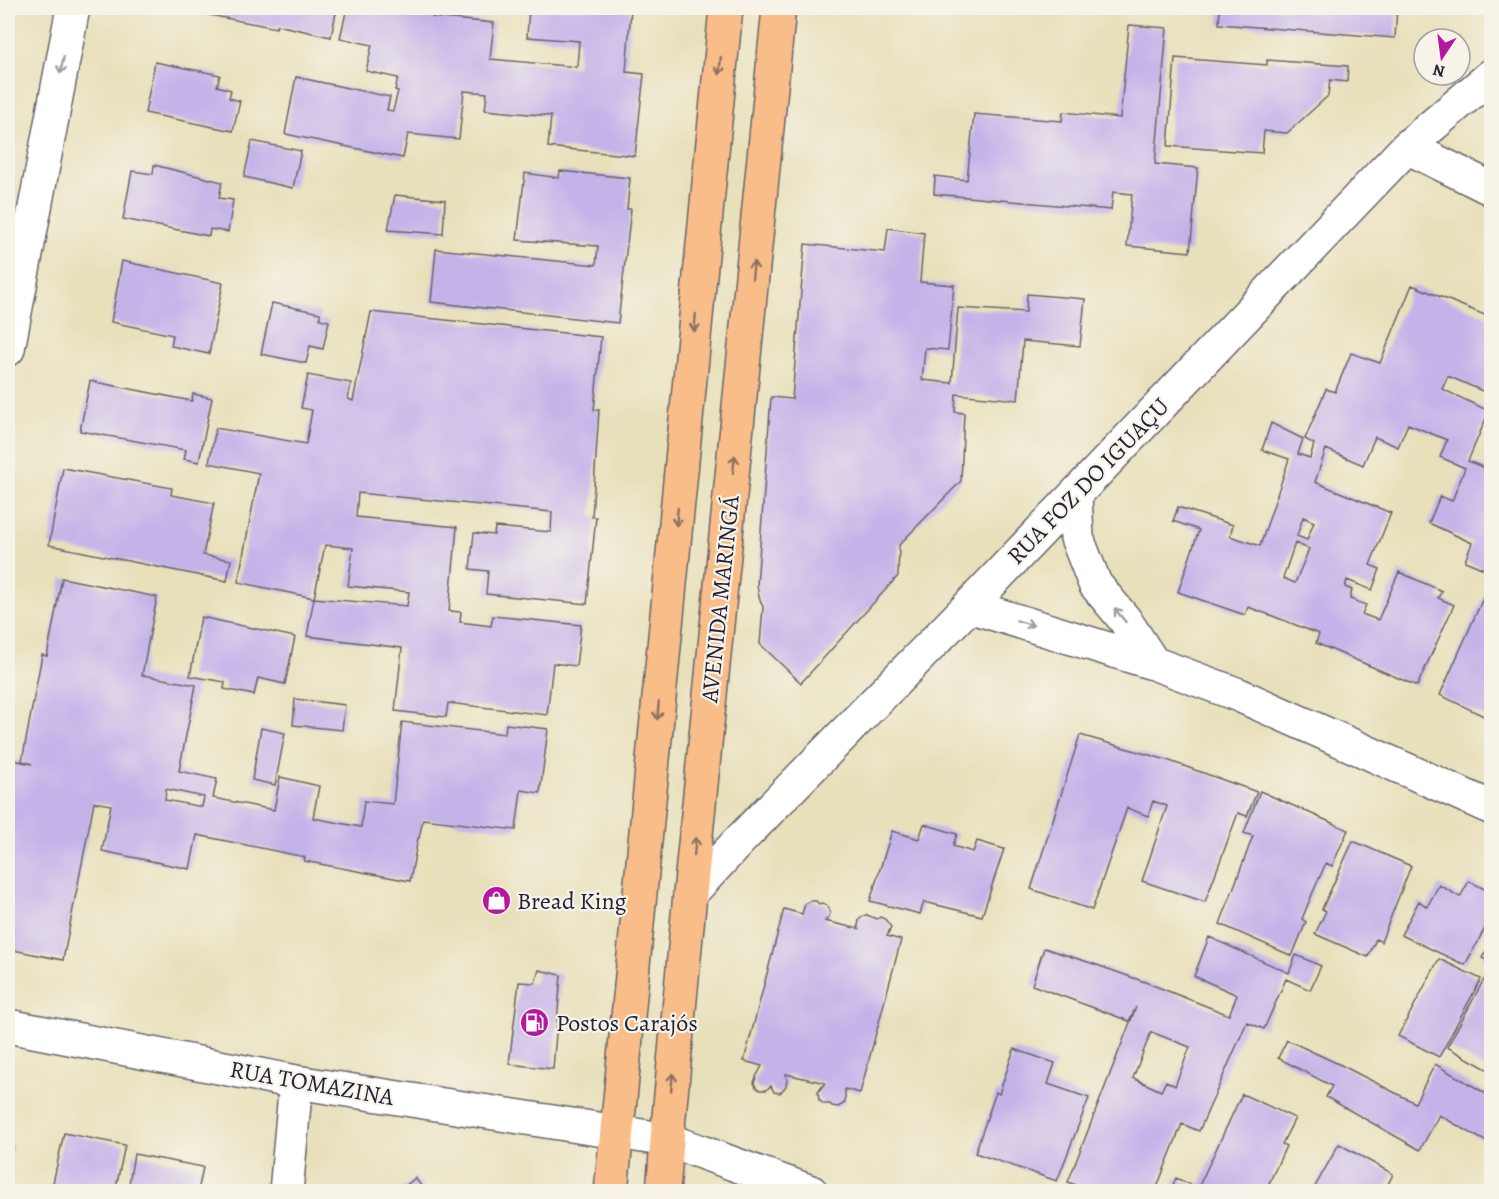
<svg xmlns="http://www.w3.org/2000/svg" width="1499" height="1199" font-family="Alegreya,serif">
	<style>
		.building { fill: #c4b3e9; fill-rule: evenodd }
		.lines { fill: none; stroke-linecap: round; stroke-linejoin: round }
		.minor-casing { stroke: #676468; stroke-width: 36 }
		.major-casing { stroke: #676468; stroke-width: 36 }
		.minor { stroke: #fff; stroke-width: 33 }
		.major { stroke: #f8bd89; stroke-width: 33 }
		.oneway { stroke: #9c9ca7 }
		.oneway2 { stroke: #8d7062 }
		.labels { text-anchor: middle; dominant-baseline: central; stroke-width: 4.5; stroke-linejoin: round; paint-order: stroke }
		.street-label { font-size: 24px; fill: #22223b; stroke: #f7f3e8 }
		.poi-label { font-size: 24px; fill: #22223b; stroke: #f7f3e8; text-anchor: start }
	</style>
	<rect width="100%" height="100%" fill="#f7f3e8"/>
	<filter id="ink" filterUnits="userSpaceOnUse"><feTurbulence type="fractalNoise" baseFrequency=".0167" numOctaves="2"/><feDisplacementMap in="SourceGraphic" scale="12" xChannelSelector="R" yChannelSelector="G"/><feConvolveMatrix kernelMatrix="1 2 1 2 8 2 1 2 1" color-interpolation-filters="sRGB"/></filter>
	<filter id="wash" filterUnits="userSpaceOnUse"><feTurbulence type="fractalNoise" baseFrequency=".008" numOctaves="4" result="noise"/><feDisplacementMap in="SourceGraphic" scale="24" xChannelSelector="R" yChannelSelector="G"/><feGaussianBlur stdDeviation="1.35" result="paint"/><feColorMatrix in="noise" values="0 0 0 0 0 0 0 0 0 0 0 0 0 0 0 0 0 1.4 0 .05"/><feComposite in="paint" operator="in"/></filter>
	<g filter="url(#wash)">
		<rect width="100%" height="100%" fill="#e8e0bb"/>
		<g id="blocks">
			<path class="building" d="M179 8H337L331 37 277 25 276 28 179 9Z
				M347 8H434L432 17 494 23 490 59 577 67 579 41 527 37 529 8H631L626 72 644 74 635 156 548 147 551 116 485 110 487 93 464 91 459 139 408 134 403 158 285 134 296 77 390 97 387 110 393 111 398 91 395 90 398 78 366 71 372 45 340 38Z
				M1220 8H1397L1395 38 1219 24Z
				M1129 25 1167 28 1155 164 1198 168 1190 252 1127 246 1132 194 1113 192 1111 210 934 194 935 176 967 180 974 114 1062 121 1063 112 1120 118Z
				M8 27 13 29 8 47Z
				M1175 58 1267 65V60L1348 66 1347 82 1330 80 1328 96 1287 133 1264 131 1262 153 1168 146Z
				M155 62 220 75 217 86 231 90 229 98 240 101 233 131 145 113Z
				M252 141 301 151 293 188 244 177Z
				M154 165 222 182 219 198 233 200 228 232 210 229 209 236 123 219 132 171 153 174Z
				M560 171 630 178 627 209H631L618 323 431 302 436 249 596 265 598 246 517 240 525 173 559 178Z
				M395 195 445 200 443 234 388 230Z
				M888 228 924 233 920 282 954 285 948 350 925 348 922 380 952 383 958 308 1026 312 1027 294 1085 299 1080 346 1023 341 1018 400 956 394 955 412 964 413 961 481 899 545 898 576 801 683 760 644 763 607 759 597 757 585 771 397 792 399 805 244 885 252Z
				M122 261 223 283 209 354 171 346 173 335 111 322Z
				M1412 285 1492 318V383L1487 393 1448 376 1442 389 1489 411 1468 461 1492 471V553L1484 569 1465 561 1472 543 1429 523 1440 496 1452 501 1465 468 1440 457 1447 440 1408 424 1398 447 1375 437 1363 465 1326 449 1315 482 1391 513 1370 565 1380 569 1372 590 1347 580 1345 587 1352 590 1350 599 1366 605 1362 614 1378 620 1399 572 1442 591 1438 598 1454 605 1417 686 1316 643 1319 634 1270 615 1248 607 1245 615 1178 592 1199 530 1173 521 1178 507 1233 525 1230 536 1260 546 1289 459 1262 450 1271 423 1303 439 1298 454 1310 458 1314 444 1305 439 1326 389 1335 392 1351 353 1380 363ZM1303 517 1314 522 1307 540 1297 536ZM1295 543 1309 549 1295 583 1283 578Z
				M272 303 320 313V319L329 321 323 349 310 346 306 363 261 354Z
				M371 312 601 337 594 410H599L592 517H596L587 604 486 594 488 571 470 569 474 533 494 535 495 527 551 532 552 512 358 493 356 517 457 527 449 611 461 612 460 622 491 626 493 616 581 625 576 666 553 663 547 715 448 703 446 717 395 711 402 648 307 636 314 598 407 606 409 592 348 586 353 548 325 545 314 598 238 582 259 473 209 463 216 428 306 444 312 410 301 408 308 375 351 383 348 399 353 401Z
				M90 381 192 401 193 394 212 398 199 462 184 459 186 450 80 431Z
				M63 468 172 488 171 495 214 503 203 555 231 560 227 581 49 545Z
				M62 578 157 597 142 675 196 685 179 771 217 779 213 798 274 810 280 777 319 786 313 818 361 827 364 801 393 804 402 722 505 734 506 724 548 729 540 793 521 790 516 830 423 819 419 838H418L410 881 304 861 305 857 197 835 190 869 102 851 111 805 94 802 63 960 8 949V759L32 764 22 761 42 655 47 656ZM166 789 204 797 202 807 165 800Z
				M1492 578V720L1440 695Z
				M201 617 295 637 285 684 258 678 254 695 224 689 225 682 190 676Z
				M295 699 345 705 342 730 293 725Z
				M261 728 285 733 275 785 252 780Z
				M1080 735 1167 760 1257 792 1247 816 1238 813 1205 902 1142 881 1167 806 1153 801 1148 816 1127 808 1092 910 1031 889Z
				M1260 791 1348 830 1332 866 1326 863 1313 892 1302 919 1306 922 1292 956 1220 924 1253 836 1244 833Z
				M924 824 957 834 953 846 973 852 977 841 1004 849 982 916 924 902 920 914 870 901 892 831 919 839Z
				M1353 841 1411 866 1381 942 1376 939 1368 957 1315 934 1326 911 1322 909Z
				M1469 881 1492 893V915L1465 965 1401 935 1419 901 1427 907 1439 885 1460 897Z
				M810 901H816L819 904 822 903 827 905 830 913 829 917 825 921 859 929 858 926 859 920 863 916 867 915 877 919 880 917 885 919 891 927 887 936 901 940 860 1093 845 1089V1103L838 1107 832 1106 830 1104H824L819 1100 818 1092 825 1083 786 1074 787 1080 786 1086 780 1093 774 1092 771 1086 766 1090H760L756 1087 754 1083 756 1077 762 1066 744 1061 784 909 802 914 805 904Z
				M1209 937 1289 973 1296 955 1321 966 1310 990 1286 979 1264 1029 1247 1022 1199 1131 1182 1124 1155 1192H1076L1078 1186 1068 1182 1136 1007 1129 1021 1032 985 1044 948 1094 964 1145 982 1229 1015 1237 995 1194 976ZM1151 1032 1190 1047 1175 1086 1166 1081 1161 1091 1133 1078Z
				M1492 941V963L1482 958Z
				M1439 959 1481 979 1439 1057 1398 1036Z
				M1492 965V1072L1447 1047Z
				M539 970 561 975 553 1069 509 1064 519 982 535 983Z
				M1287 1040 1343 1066 1415 1103 1435 1064 1492 1097V1145L1439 1115 1420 1150 1326 1097 1332 1086 1278 1058Z
				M1014 1049 1055 1063 1048 1084 1089 1098 1057 1181 975 1153 996 1092 999 1094Z
				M1242 1094 1295 1118 1282 1144 1286 1146 1265 1192H1170L1176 1178 1198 1188Z
				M64 1133 125 1145 115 1192H51Z
				M1339 1144 1393 1174 1384 1192H1312Z
				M8 1146 13 1147 8 1166Z
				M134 1154 203 1167 198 1192H157L158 1190 129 1184Z
				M415 1178 426 1192H398Z"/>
		</g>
	</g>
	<g filter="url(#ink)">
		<use href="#blocks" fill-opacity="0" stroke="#676468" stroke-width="1.5"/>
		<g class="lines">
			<defs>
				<path id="minor" d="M1407 147 1492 189
					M8 349 73 8
					M1075 495 1077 538 1095 584 1125 620 1153 663
					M969 606 1153 663 1239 695 1492 808
					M690 894 739 841 969 606 1407 147 1492 75
					M8 1026 296 1082 668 1140 811 1192
					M286 1192 296 1082"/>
				<path id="major" d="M611 1192 726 8
					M663 1192 669 1116 690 894 779 8"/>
			</defs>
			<use href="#minor" class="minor-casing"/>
			<use href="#major" class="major-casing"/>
			<use href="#minor" class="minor"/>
			<use href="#major" class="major"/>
		</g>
		<defs><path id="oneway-shaft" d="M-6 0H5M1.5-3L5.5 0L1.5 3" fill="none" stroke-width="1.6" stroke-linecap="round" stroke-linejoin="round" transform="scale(1.5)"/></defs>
		<g class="oneway">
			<use href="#oneway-shaft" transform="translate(62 65) rotate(101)"/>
			<use href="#oneway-shaft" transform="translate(1120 615) rotate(-129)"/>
			<use href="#oneway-shaft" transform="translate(1025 623) rotate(17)"/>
		</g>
		<g class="oneway2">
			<use href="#oneway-shaft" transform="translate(720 66) rotate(95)"/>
			<use href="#oneway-shaft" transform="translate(753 270) rotate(-84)"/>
			<use href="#oneway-shaft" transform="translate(695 323) rotate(95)"/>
			<use href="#oneway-shaft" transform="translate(734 464) rotate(-84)"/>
			<use href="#oneway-shaft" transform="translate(677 517) rotate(95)"/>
			<use href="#oneway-shaft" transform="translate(658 711) rotate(95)"/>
			<use href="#oneway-shaft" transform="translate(695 846) rotate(-84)"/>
			<use href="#oneway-shaft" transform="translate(672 1082) rotate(-84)"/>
		</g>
	</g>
	<defs>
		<symbol id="shop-disc" viewBox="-11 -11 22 22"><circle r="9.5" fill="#b5179e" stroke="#f7f3e8"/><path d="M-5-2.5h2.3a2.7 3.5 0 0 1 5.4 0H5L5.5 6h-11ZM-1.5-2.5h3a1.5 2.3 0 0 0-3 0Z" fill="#fff"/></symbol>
		<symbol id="fuel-disc" viewBox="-11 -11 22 22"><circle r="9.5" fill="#b5179e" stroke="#f7f3e8"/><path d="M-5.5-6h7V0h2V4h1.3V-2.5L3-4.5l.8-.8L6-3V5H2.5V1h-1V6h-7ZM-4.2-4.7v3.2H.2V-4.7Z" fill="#fff"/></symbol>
	</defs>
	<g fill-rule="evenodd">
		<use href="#shop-disc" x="480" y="884" width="33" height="33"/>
		<use href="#fuel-disc" x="518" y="1006" width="33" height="33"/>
	</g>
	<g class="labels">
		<g class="street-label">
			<text transform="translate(1088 481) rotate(-46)">RUA FOZ DO IGUAÇU</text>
			<text transform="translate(720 599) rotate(-84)">AVENIDA MARINGÁ</text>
			<text transform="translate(312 1083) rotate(10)">RUA TOMAZINA</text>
		</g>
		<g class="poi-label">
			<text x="517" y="901">Bread King</text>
			<text x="556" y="1023">Postos Carajós</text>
		</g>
	</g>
	<rect width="1499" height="1199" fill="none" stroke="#f7f3e8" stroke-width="30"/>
	<g transform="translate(1442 57) rotate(193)"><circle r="28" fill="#f7f3e8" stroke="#a29fa3" stroke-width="1.5"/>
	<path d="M0-4.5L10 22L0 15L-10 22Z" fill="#b5179e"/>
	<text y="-9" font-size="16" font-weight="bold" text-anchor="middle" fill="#22223b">N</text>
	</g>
</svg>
